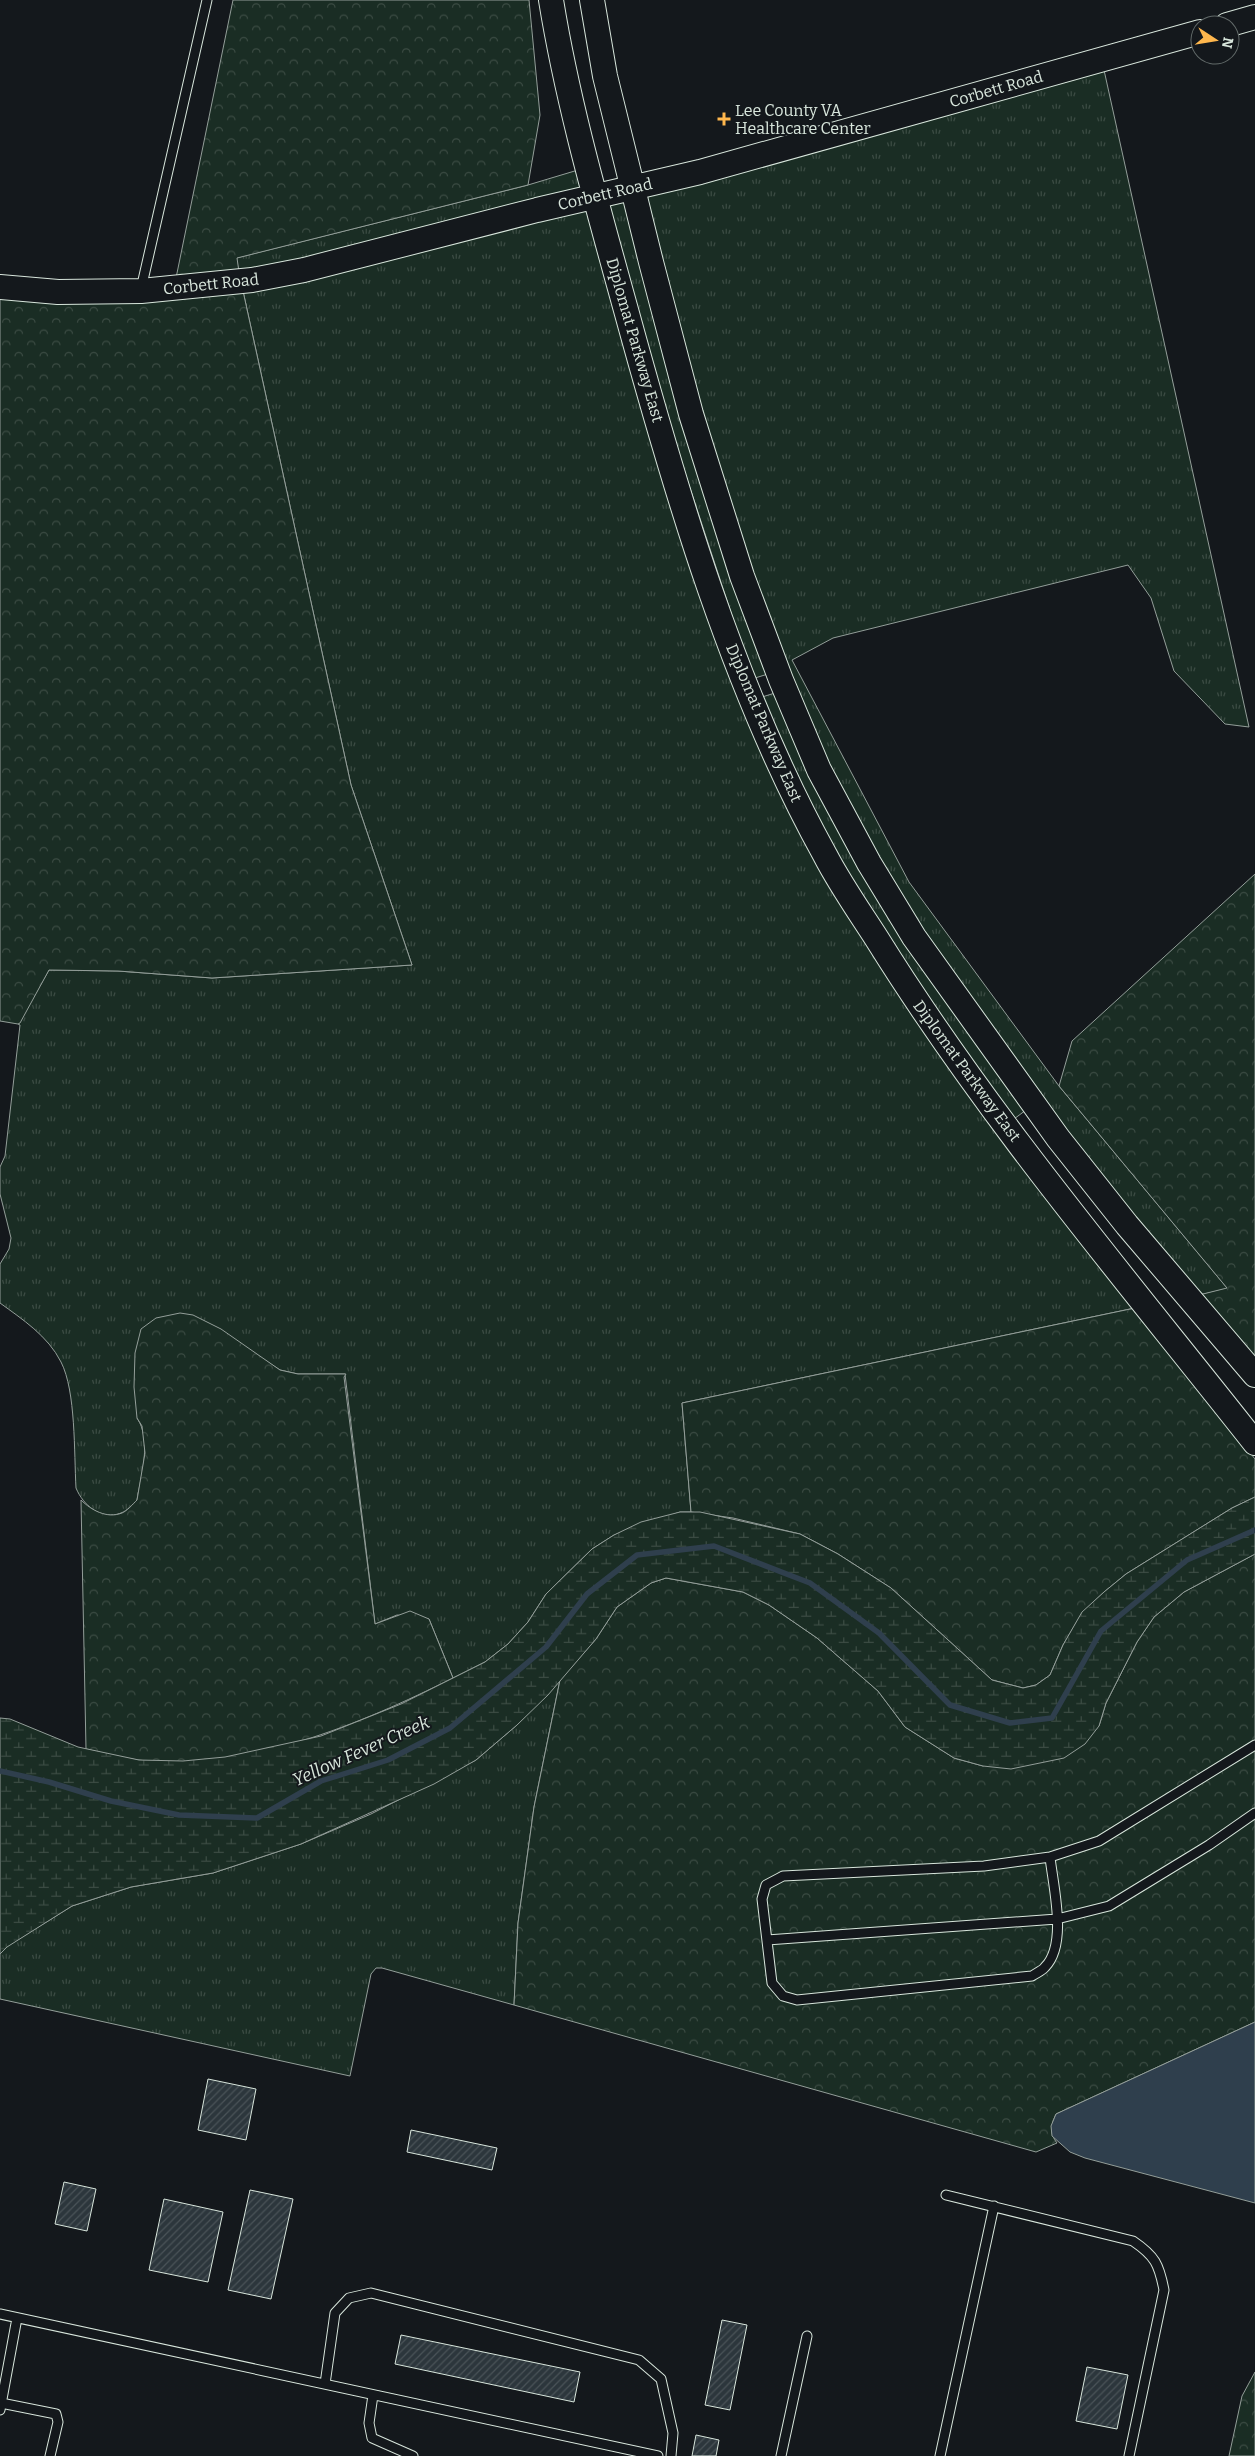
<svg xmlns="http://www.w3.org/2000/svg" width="1255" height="2456" font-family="Bitter,serif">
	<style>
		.grass { fill: url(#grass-tufts); stroke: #939e99 }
		.forest { fill: url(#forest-crowns); stroke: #939e99 }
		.wetland { fill: url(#wetland-marsh); stroke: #939e99 }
		.water { fill: #2f3f4d; stroke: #939e99 }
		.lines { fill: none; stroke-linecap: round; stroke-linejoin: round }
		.stream { stroke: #2f3f4d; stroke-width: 5.5 }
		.building { fill: url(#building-hatch); stroke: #d8e6dc }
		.lane-casing { stroke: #d8e6dc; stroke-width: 11 }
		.secondary-casing { stroke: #d8e6dc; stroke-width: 26 }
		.lane { stroke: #14181c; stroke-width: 9 }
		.secondary { stroke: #14181c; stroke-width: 24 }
		.poi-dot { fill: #ffb74d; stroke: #14181c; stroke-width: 2 }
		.labels { text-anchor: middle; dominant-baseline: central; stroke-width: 4; stroke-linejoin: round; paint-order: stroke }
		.street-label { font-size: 16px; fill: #d8e6dc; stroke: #14181c }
		.poi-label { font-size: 16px; fill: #d8e6dc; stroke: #14181c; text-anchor: start }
		.water-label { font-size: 18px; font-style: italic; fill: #d8e6dc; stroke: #14181c }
	</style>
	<defs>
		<pattern id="grass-tufts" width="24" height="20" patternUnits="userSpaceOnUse" patternTransform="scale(1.25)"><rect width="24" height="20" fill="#1a2d24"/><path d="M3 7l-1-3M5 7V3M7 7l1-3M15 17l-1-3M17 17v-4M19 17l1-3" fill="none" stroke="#3b4b43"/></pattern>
		<pattern id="forest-crowns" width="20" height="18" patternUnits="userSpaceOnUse" patternTransform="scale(1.25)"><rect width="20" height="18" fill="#1a2d24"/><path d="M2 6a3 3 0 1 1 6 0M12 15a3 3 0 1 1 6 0" fill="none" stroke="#3b4b43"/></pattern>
		<pattern id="wetland-marsh" width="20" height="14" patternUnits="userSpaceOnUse" patternTransform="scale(1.25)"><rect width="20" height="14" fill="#1a2d24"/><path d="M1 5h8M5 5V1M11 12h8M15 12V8" fill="none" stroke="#3b4b43"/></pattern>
		<pattern id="building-hatch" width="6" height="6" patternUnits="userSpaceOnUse" patternTransform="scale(1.25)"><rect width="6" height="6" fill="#2c363c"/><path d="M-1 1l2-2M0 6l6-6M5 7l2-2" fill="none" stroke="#4a5358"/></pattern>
	</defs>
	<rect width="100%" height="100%" fill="#14181c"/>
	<path class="grass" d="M1104 70 1249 727 1225 724 1174 671 1151 598 1128 565 833 638 792 660 909 882 1059 1086 1228 1289 1199 1295 1135 1219 1067 1132 923 932 878 859 829 766 810 724 753 574 702 411 646 195Z
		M578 170 582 189 301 261 239 272 236 258 528 185Z
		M626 200 768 674 755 678 741 643 664 409 608 204Z
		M587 208 762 755 1135 1308 682 1403 691 1512H680L614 1535 592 1549 546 1594 528 1622 508 1644 485 1662 453 1678 429 1619 397 1615 375 1624 345 1374H298L280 1370 257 1355 137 1418C152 1440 141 1476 137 1500 133 1504 127 1511 121 1513 101 1521 83 1505 76 1488 74 1453 76 1391 61 1362 48 1336 22 1319 0 1303V1264L9 1249 11 1238 0 1194V1167L5 1156 20 1025 18 1024 49 970 118 971 212 978 412 965 351 785 243 291Z
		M775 693 1026 1110 1014 1119 920 988 835 853 806 797 762 697Z
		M560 1680 534 1807 518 1923 514 2005 382 1968H376L371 1974 350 2076 0 1999V1954L6 1947 72 1906 131 1887 213 1873 301 1844 371 1814 476 1760 517 1725Z"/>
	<path class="forest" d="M233 0H529L540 115 528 185 237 258 239 272 176 278Z
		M243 291 351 785 412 965 212 978 118 971 49 970 20 1023 18 1024 0 1021V297L102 303Z
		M1255 874V1358L1199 1295 1227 1288 1059 1086 1072 1041Z
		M1135 1308 1255 1459V1497L1232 1508 1126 1574 1104 1592 1082 1613 1063 1645 1050 1675 1036 1685 1023 1688 992 1680 891 1588 838 1554 800 1534 733 1518 691 1512 682 1403Z
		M180 1313 193 1315 221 1329 280 1370 298 1374H346L344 1377 375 1624 410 1611 429 1619 453 1678C361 1724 244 1773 138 1760 121 1758 103 1753 86 1749L81 1500C91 1510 107 1519 122 1513 127 1511 133 1504 137 1500L145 1453 142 1426 137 1418 134 1387 135 1353 141 1329 156 1318Z
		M1255 1554V2022L1056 2114C1051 2125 1049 2133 1057 2143L1036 2152 514 2005 518 1923 534 1807 560 1680 596 1639 617 1607 651 1583 666 1578 743 1592 769 1605 817 1638 878 1691 905 1727 954 1758 983 1766 1099 1726 1106 1703 1137 1642 1154 1617 1184 1592Z
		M1255 2372V2456H1229L1242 2396Z"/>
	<path class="wetland" d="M1255 1497V1554L1184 1592 1154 1617 1137 1642 1106 1703 1099 1726 1085 1744 1064 1758 1011 1769 983 1766 954 1758 905 1727 878 1691 817 1638 769 1605 743 1592 666 1578 651 1583 617 1607 596 1639 548 1695 517 1725 476 1760 434 1784 301 1844 213 1873 131 1887 72 1906 7 1947 0 1954V1718L10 1719 78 1747 139 1760 183 1761 225 1757 321 1736 401 1704 485 1662 508 1644 528 1622 546 1594 592 1549 614 1535 641 1522 680 1512H700L800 1534 838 1554 891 1588 992 1680 1023 1688 1036 1685 1050 1675 1063 1645 1082 1612 1104 1592 1126 1574 1232 1508Z"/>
	<path class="water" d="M1255 2022V2203L1085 2158 1070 2152 1052 2136 1051 2126 1056 2114Z"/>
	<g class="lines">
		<path class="stream" d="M0 1771 49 1782 111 1801 179 1815 257 1818 321 1781 388 1760 450 1728 546 1647 587 1594 637 1555 714 1546 810 1583 879 1633 950 1705 1010 1723 1052 1718 1101 1631 1187 1560 1255 1530"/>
	</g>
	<path class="building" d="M208 2079 256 2089 246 2140 198 2130Z
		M411 2130 497 2148 492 2170 407 2152Z
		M64 2182 96 2189 87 2231 55 2224Z
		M250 2190 293 2199 271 2299 228 2290Z
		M164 2199 223 2212 208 2282 149 2270Z
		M722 2320 747 2325 730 2410 705 2405Z
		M401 2335 580 2372 574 2402 395 2364Z
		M1087 2367 1128 2375 1117 2429 1076 2421Z
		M696 2435 719 2440 716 2456H692Z"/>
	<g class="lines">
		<defs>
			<path id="lane" d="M141 289 207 0
				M1050 1857C1053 1886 1068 1944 1045 1967 1042 1971 1036 1973 1032 1976L797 2000 783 1996 772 1983 762 1899 766 1885 783 1876 984 1866 1050 1857 1099 1841 1255 1745
				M767 1940 1057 1919 1109 1906 1209 1845 1255 1813
				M946 2195 1133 2241C1155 2256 1159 2264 1164 2290L1129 2456
				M0 2314 658 2456
				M325 2384 335 2313 349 2298 371 2293 639 2360 661 2379 673 2433 671 2456
				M373 2395 369 2423 372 2438 413 2456
				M1 2403 56 2414 58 2422 50 2456
				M0 2410 17 2318
				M781 2456 807 2336
				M940 2456 994 2206"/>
			<path id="secondary" d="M551 0C568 105 598 208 626 310 676 493 733 689 825 855 840 884 859 911 877 939 988 1117 1125 1278 1255 1443
				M592 0 605 76 651 262 691 414 742 576 781 680 819 770 869 863 914 937 1058 1138 1127 1225 1255 1375
				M1227 25 1255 17
				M0 287 58 292 141 291 252 280 304 270 537 210 700 172 1200 32"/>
		</defs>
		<use href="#lane" class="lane-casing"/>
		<use href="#secondary" class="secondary-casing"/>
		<use href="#lane" class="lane"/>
		<use href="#secondary" class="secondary"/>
	</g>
	<path class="poi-dot" d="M721.5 111.5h5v5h5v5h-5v5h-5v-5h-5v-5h5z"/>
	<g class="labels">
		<g class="street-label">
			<text transform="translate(996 89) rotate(-16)">Corbett Road</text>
			<text transform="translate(605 194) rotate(-13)">Corbett Road</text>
			<text transform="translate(211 284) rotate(-6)">Corbett Road</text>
			<text transform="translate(635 340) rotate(74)">Diplomat Parkway East</text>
			<text transform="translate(764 723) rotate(67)">Diplomat Parkway East</text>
			<text transform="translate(967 1071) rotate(54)">Diplomat Parkway East</text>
		</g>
		<g class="poi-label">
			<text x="735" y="110">Lee County VA<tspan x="735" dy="18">Healthcare Center</tspan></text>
		</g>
		<g class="water-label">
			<text transform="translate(361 1751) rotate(-24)">Yellow Fever Creek</text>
		</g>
	</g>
	<g transform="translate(1215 40) rotate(102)"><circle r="24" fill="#14181c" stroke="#626a69"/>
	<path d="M0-4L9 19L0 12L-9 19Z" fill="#ffb74d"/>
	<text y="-8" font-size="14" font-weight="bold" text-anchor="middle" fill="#d8e6dc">N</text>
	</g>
</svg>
